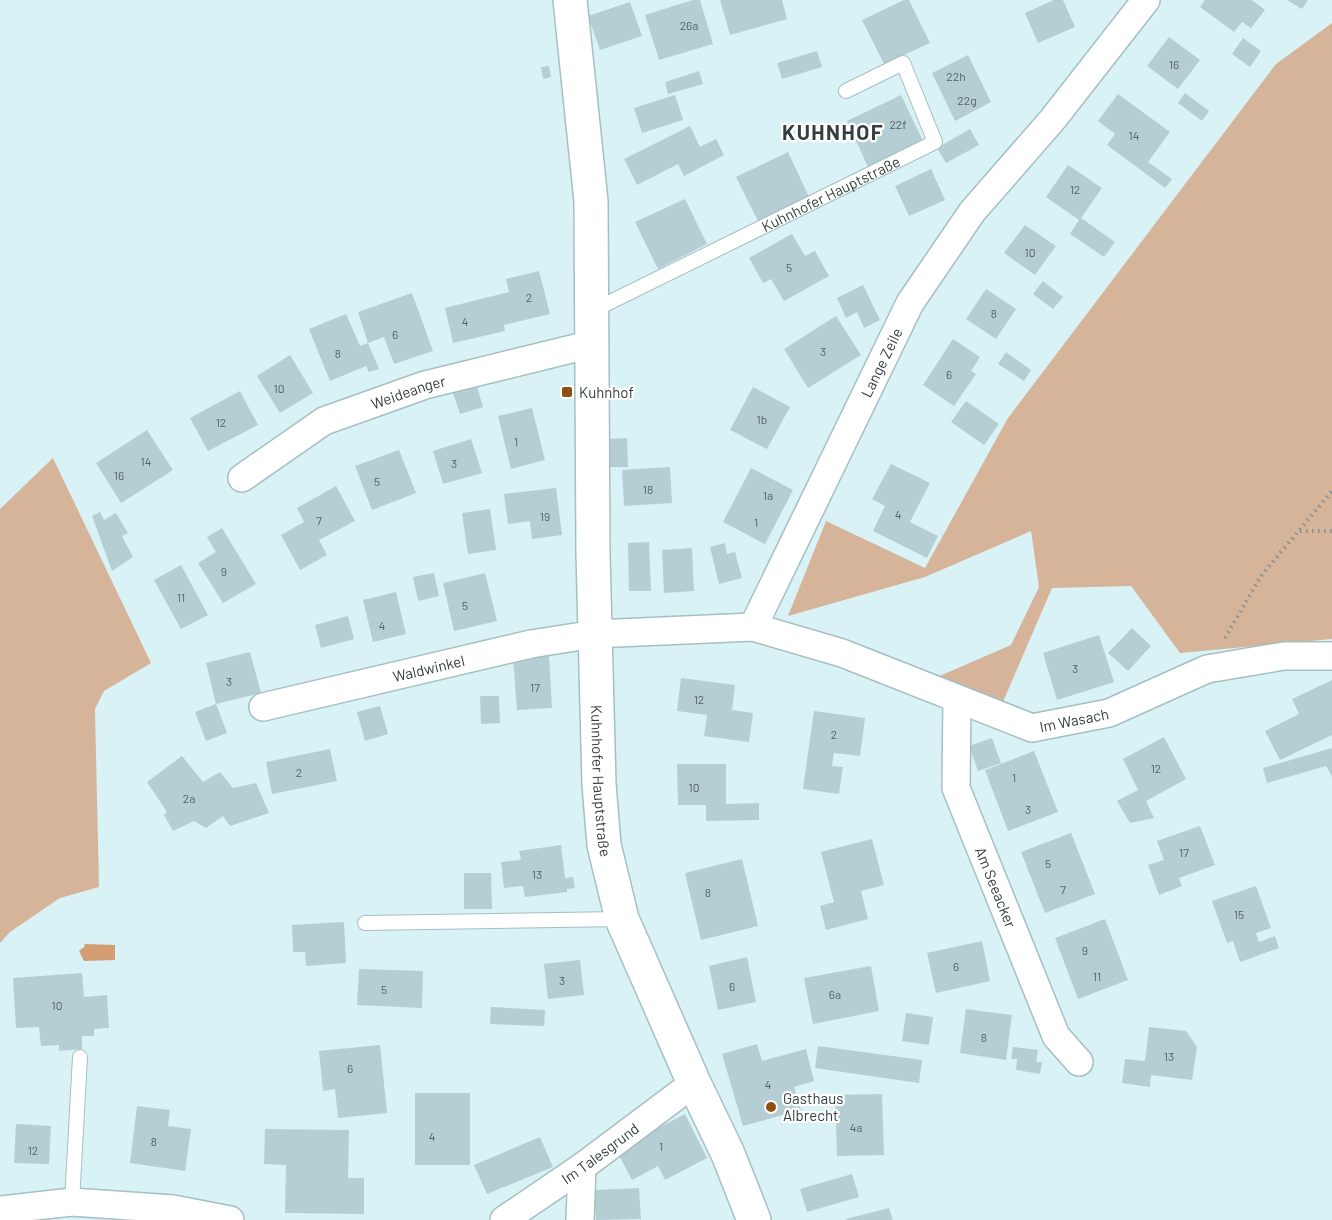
<svg xmlns="http://www.w3.org/2000/svg" width="1332" height="1220" font-family="Barlow,sans-serif">
	<style>
		.green { fill: #d6b499 }
		.water { fill: #d39e72 }
		.building { fill: #b5ced3 }
		.lines { fill: none; stroke-linecap: round; stroke-linejoin: round }
		.service-casing { stroke: #a6bfc3; stroke-width: 16 }
		.minor-casing { stroke: #a6bfc3; stroke-width: 30 }
		.tertiary-casing { stroke: #a6bfc3; stroke-width: 36 }
		.path { stroke: #819295; stroke-width: 4; stroke-dasharray: 1.5 4.5; stroke-linecap: butt }
		.service { stroke: #fff; stroke-width: 14 }
		.minor { stroke: #fff; stroke-width: 27 }
		.tertiary { stroke: #fff; stroke-width: 33 }
		.poi-dot { fill: #8d5010; stroke: #fff; stroke-width: 2 }
		.labels { text-anchor: middle; dominant-baseline: central; stroke-width: 4.5; stroke-linejoin: round; paint-order: stroke }
		.number-label { font-size: 12px; fill: #546265 }
		.street-label { font-size: 15px; fill: #343e40; stroke: #fff }
		.poi-label { font-size: 15px; fill: #343e40; stroke: #fff; text-anchor: start }
		.district-label { font-size: 21px; font-weight: bold; letter-spacing: 1.5px; fill: #343e40; stroke: #fff }
	</style>
	<rect width="100%" height="100%" fill="#d8f2f6"/>
	<path class="green" d="M1332 23V639L1180 653 1131 586 1052 588 1002 704 935 678 1011 645 1039 587 1031 531 925 577 788 616 826 521 925 568 1008 418 1276 64Z
		M53 458 151 663 104 691 95 709 99 887 60 898 10 932 0 943V509Z"/>
	<path class="water" d="M85 944 115 945V960L84 961 79 951 84 947Z"/>
	<path class="building" d="M693 0H700L713 44 659 60 645 15Z
		M720 0H782L787 19 730 35Z
		M904 0H909L930 43 884 64 862 20Z
		M1054 0H1063L1075 27 1038 43 1025 13Z
		M1205 0H1252L1265 10 1251 28 1242 22 1234 32 1200 7Z
		M1287 0H1308L1302 9Z
		M630 2 642 36 600 50 588 16Z
		M1169 37 1200 60 1178 89 1147 66Z
		M1243 38 1261 51 1250 67 1232 54Z
		M817 51 822 67 782 79 777 63Z
		M968 55 991 102 955 121 932 73Z
		M549 66 551 77 543 79 541 67Z
		M699 71 703 84 668 94 665 82Z
		M1185 93 1209 111 1202 121 1178 103Z
		M1118 94 1170 132 1148 162 1172 179 1165 188 1107 145 1115 134 1098 121Z
		M675 95 683 120 642 133 634 108Z
		M901 95 923 141 868 167 847 121Z
		M690 126 700 147 716 139 724 155 684 176 678 164 637 185 624 159Z
		M970 129 979 145 946 163 937 148Z
		M788 152 809 197 758 221 736 177Z
		M1068 165 1102 188 1081 218 1115 242 1104 257 1070 234 1079 220 1046 197Z
		M931 169 945 200 909 216 895 186Z
		M685 199 707 244 658 269 635 222Z
		M1025 225 1056 246 1035 275 1004 253Z
		M792 234 805 256 815 251 829 276 784 301 771 279 763 283 749 258Z
		M539 271 550 314 504 325 505 331 453 343 445 308 509 292 506 279Z
		M1043 281 1063 297 1053 309 1033 294Z
		M863 285 880 320 864 328 857 312 846 318 837 298Z
		M986 289 1016 309 996 339 966 319Z
		M412 293 433 351 394 364 384 337 368 343 358 312Z
		M346 314 360 346 368 343 379 369 369 372 366 366 330 381 309 329Z
		M836 316 861 355 808 388 784 349Z
		M953 339 980 357 971 371 976 374 954 406 923 385Z
		M1006 352 1031 370 1024 381 998 364Z
		M290 355 313 393 280 413 257 376Z
		M476 383 483 407 460 414 452 390Z
		M753 387 790 407 767 449 730 430Z
		M240 391 258 425 208 451 190 418Z
		M966 401 999 424 984 445 951 422Z
		M532 408 545 460 511 469 498 416Z
		M147 430 173 470 121 503 96 463Z
		M627 438 628 467H607L605 439Z
		M471 439 482 473 443 484 433 451Z
		M399 450 416 493 372 510 355 466Z
		M891 464 930 483 910 522 938 536 927 558 873 531 885 506 872 499Z
		M670 467 672 503 624 506 622 470Z
		M751 468 793 490 765 544 723 522Z
		M336 486 355 521 319 540 327 555 300 570 281 535 304 522 297 508Z
		M556 488 562 535 532 539 530 521 508 524 504 494Z
		M490 509 496 550 468 554 462 513Z
		M100 512 104 520 116 513 128 533 122 536 133 557 112 571 92 516Z
		M222 528 256 584 223 603 198 563 216 552 207 537Z
		M649 542 651 591H629L628 543Z
		M725 543 727 554 735 552 742 578 719 584 710 547Z
		M692 548 694 591 664 593 662 550Z
		M181 565 208 615 181 629 154 580Z
		M434 573 439 596 418 601 413 577Z
		M485 573 497 621 454 631 443 583Z
		M396 592 406 634 373 642 363 600Z
		M348 616 354 639 321 648 315 625Z
		M1132 628 1151 646 1128 671 1108 653Z
		M1099 635 1114 682 1057 700 1043 653Z
		M250 652 261 693 216 704 227 733 206 741 195 712 216 704 206 663Z
		M549 655 552 708 517 710 513 658Z
		M681 678 735 685 732 710 753 713 749 742 704 736 707 715 677 711Z
		M1332 680V735L1280 760 1265 731 1299 714 1292 699Z
		M480 696H499L500 723 481 724Z
		M380 706 388 734 365 741 357 712Z
		M814 711 865 718 860 756 834 753 832 766 843 767 839 794 803 789Z
		M1164 737 1186 779 1146 801 1154 818 1130 823 1117 801 1138 790 1123 759Z
		M992 738 1001 763 978 771 969 746Z
		M1332 748V777L1326 766 1267 783 1263 768Z
		M330 749 337 781 272 794 266 762Z
		M1034 751 1058 812 1008 831 985 770Z
		M182 756 203 782 220 772 233 788 256 783 269 813 230 826 223 816 206 828 194 821 173 831 164 815 167 812 147 782Z
		M677 764H726V804L759 803V820L706 821V805H678Z
		M1200 826 1215 865 1179 878 1182 886 1159 895 1148 865 1164 860 1157 841Z
		M1071 833 1095 894 1045 913 1021 852Z
		M872 839 884 885 861 891 868 919 826 930 820 906 834 902 821 852Z
		M561 845 565 878 573 877 575 888 567 889V892L525 897 523 886 504 888 501 862 521 860 519 851Z
		M742 859 758 926 701 940 685 873Z
		M464 873H491L492 909H464Z
		M1256 886 1271 928 1256 933 1259 942 1275 936 1279 948 1240 962 1233 941 1227 943 1212 901Z
		M1105 919 1128 980 1078 999 1055 938Z
		M344 922 346 963 306 966 305 952H293L292 925Z
		M982 941 990 981 936 993 927 953Z
		M747 957 756 1002 718 1010 709 966Z
		M580 960 584 995 548 999 544 964Z
		M871 966 879 1011 813 1024 804 978Z
		M359 969 423 971 422 1008 357 1005Z
		M82 973 84 997 107 995 109 1028 94 1029V1036H82V1049L59 1051V1045L41 1046 39 1027 16 1028 13 978Z
		M491 1007 545 1010 544 1026 490 1024Z
		M966 1009 1012 1015 1006 1060 960 1053Z
		M906 1013 933 1017 929 1045 902 1041Z
		M1149 1027 1186 1031 1197 1047 1192 1080 1151 1075 1150 1087 1122 1083 1125 1059 1145 1061Z
		M757 1044 762 1061 806 1049 814 1081 794 1087 801 1110 743 1126 722 1054Z
		M380 1045 387 1113 338 1118 335 1089 323 1091 319 1051Z
		M818 1046 922 1060 919 1083 815 1068Z
		M1013 1047 1038 1050 1036 1062H1042L1040 1074 1016 1070 1017 1059H1011Z
		M415 1093H470V1165H415Z
		M882 1094 884 1155 837 1156 835 1095Z
		M137 1106 170 1110 168 1126 191 1129 185 1171 130 1163Z
		M685 1114 707 1158 665 1180 658 1166 632 1180 616 1150Z
		M16 1124 51 1126 49 1164 14 1163Z
		M265 1129 349 1130 348 1178H364V1214L285 1213 286 1165 264 1164Z
		M540 1137 553 1167 487 1194 474 1165Z
		M852 1174 859 1197 807 1212 800 1189Z
		M639 1188 641 1219 596 1220 594 1190Z
		M889 1208 893 1220H846V1219Z"/>
	<g class="lines">
		<defs>
			<g id="service">
				<path id="s1" d="M592 311 935 142 903 63 846 91"/>
				<path d="M365 923 622 919"/>
				<path d="M72 1202 80 1057"/>
			</g>
			<g id="minor">
				<path id="s2" d="M242 478 324 421 425 385 592 344"/>
				<path id="s3" d="M753 627 910 303 972 212 1053 119 1146 0"/>
				<path id="s4" d="M957 700 956 788 1056 1036 1079 1062"/>
				<path id="s5" d="M263 707 531 644 595 634 753 627 842 653 1032 728 1109 713 1207 669 1284 656H1332"/>
				<path d="M0 1210 72 1202 173 1209 230 1220"/>
				<path id="s6" d="M504 1220 582 1167 694 1083"/>
				<path d="M580 1220 582 1167"/>
			</g>
			<g id="tertiary">
				<path id="s7" d="M570 0 591 201 593 554 599 784 604 845 622 919 694 1083 728 1154 754 1220"/>
			</g>
		</defs>
		<use href="#service" class="service-casing"/>
		<use href="#minor" class="minor-casing"/>
		<use href="#tertiary" class="tertiary-casing"/>
		<path class="path" d="M1300 531H1332
			M1225 638 1261 576 1332 491"/>
		<use href="#service" class="service"/>
		<use href="#minor" class="minor"/>
		<use href="#tertiary" class="tertiary"/>
	</g>
	<g class="poi-dot">
		<rect x="561" y="386" width="12" height="12" rx="3"/>
		<circle cx="771" cy="1107" r="6"/>
	</g>
	<g class="labels">
		<g class="number-label">
			<text x="689" y="25">26a</text>
			<text x="1174" y="64">16</text>
			<text x="956" y="76">22h</text>
			<text x="967" y="100">22g</text>
			<text x="898" y="124">22f</text>
			<text x="1134" y="135">14</text>
			<text x="1075" y="189">12</text>
			<text x="1030" y="252">10</text>
			<text x="789" y="267">5</text>
			<text x="529" y="297">2</text>
			<text x="994" y="313">8</text>
			<text x="465" y="321">4</text>
			<text x="395" y="334">6</text>
			<text x="823" y="351">3</text>
			<text x="338" y="353">8</text>
			<text x="949" y="374">6</text>
			<text x="279" y="388">10</text>
			<text x="762" y="419">1b</text>
			<text x="221" y="422">12</text>
			<text x="516" y="441">1</text>
			<text x="146" y="461">14</text>
			<text x="454" y="463">3</text>
			<text x="119" y="475">16</text>
			<text x="377" y="481">5</text>
			<text x="648" y="489">18</text>
			<text x="768" y="495">1a</text>
			<text x="898" y="514">4</text>
			<text x="545" y="516">19</text>
			<text x="319" y="520">7</text>
			<text x="756" y="522">1</text>
			<text x="224" y="571">9</text>
			<text x="181" y="597">11</text>
			<text x="465" y="605">5</text>
			<text x="382" y="625">4</text>
			<text x="1075" y="668">3</text>
			<text x="229" y="681">3</text>
			<text x="535" y="687">17</text>
			<text x="699" y="699">12</text>
			<text x="834" y="734">2</text>
			<text x="1156" y="768">12</text>
			<text x="299" y="772">2</text>
			<text x="1014" y="777">1</text>
			<text x="694" y="787">10</text>
			<text x="189" y="798">2a</text>
			<text x="1028" y="809">3</text>
			<text x="1184" y="852">17</text>
			<text x="1048" y="863">5</text>
			<text x="537" y="874">13</text>
			<text x="1063" y="889">7</text>
			<text x="708" y="892">8</text>
			<text x="1239" y="914">15</text>
			<text x="1085" y="950">9</text>
			<text x="956" y="966">6</text>
			<text x="1097" y="976">11</text>
			<text x="562" y="980">3</text>
			<text x="732" y="986">6</text>
			<text x="384" y="989">5</text>
			<text x="835" y="994">6a</text>
			<text x="57" y="1005">10</text>
			<text x="984" y="1037">8</text>
			<text x="1169" y="1056">13</text>
			<text x="350" y="1068">6</text>
			<text x="768" y="1084">4</text>
			<text x="856" y="1127">4a</text>
			<text x="432" y="1136">4</text>
			<text x="154" y="1141">8</text>
			<text x="661" y="1146">1</text>
			<text x="33" y="1150">12</text>
		</g>
		<g class="street-label">
			<text stroke="none"><textPath href="#s1" startOffset="266">Kuhnhofer Hauptstraße</textPath></text>
			<text stroke="none"><textPath href="#s3" startOffset="294">Lange Zeile</textPath></text>
			<text stroke="none"><textPath href="#s2" startOffset="189">Weideanger</textPath></text>
			<text stroke="none"><textPath href="#s5" startOffset="170">Waldwinkel</textPath></text>
			<text stroke="none"><textPath href="#s5" startOffset="838">Im Wasach</textPath></text>
			<text stroke="none"><textPath href="#s7" startOffset="782">Kuhnhofer Hauptstraße</textPath></text>
			<text stroke="none"><textPath href="#s4" startOffset="195">Am Seeacker</textPath></text>
			<text stroke="none"><textPath href="#s6" startOffset="117">Im Talesgrund</textPath></text>
		</g>
		<g class="poi-label">
			<text x="579" y="392">Kuhnhof</text>
			<text x="783" y="1098">Gasthaus<tspan x="783" dy="17">Albrecht</tspan></text>
		</g>
		<g class="district-label">
			<text x="833" y="131">KUHNHOF</text>
		</g>
	</g>
</svg>
